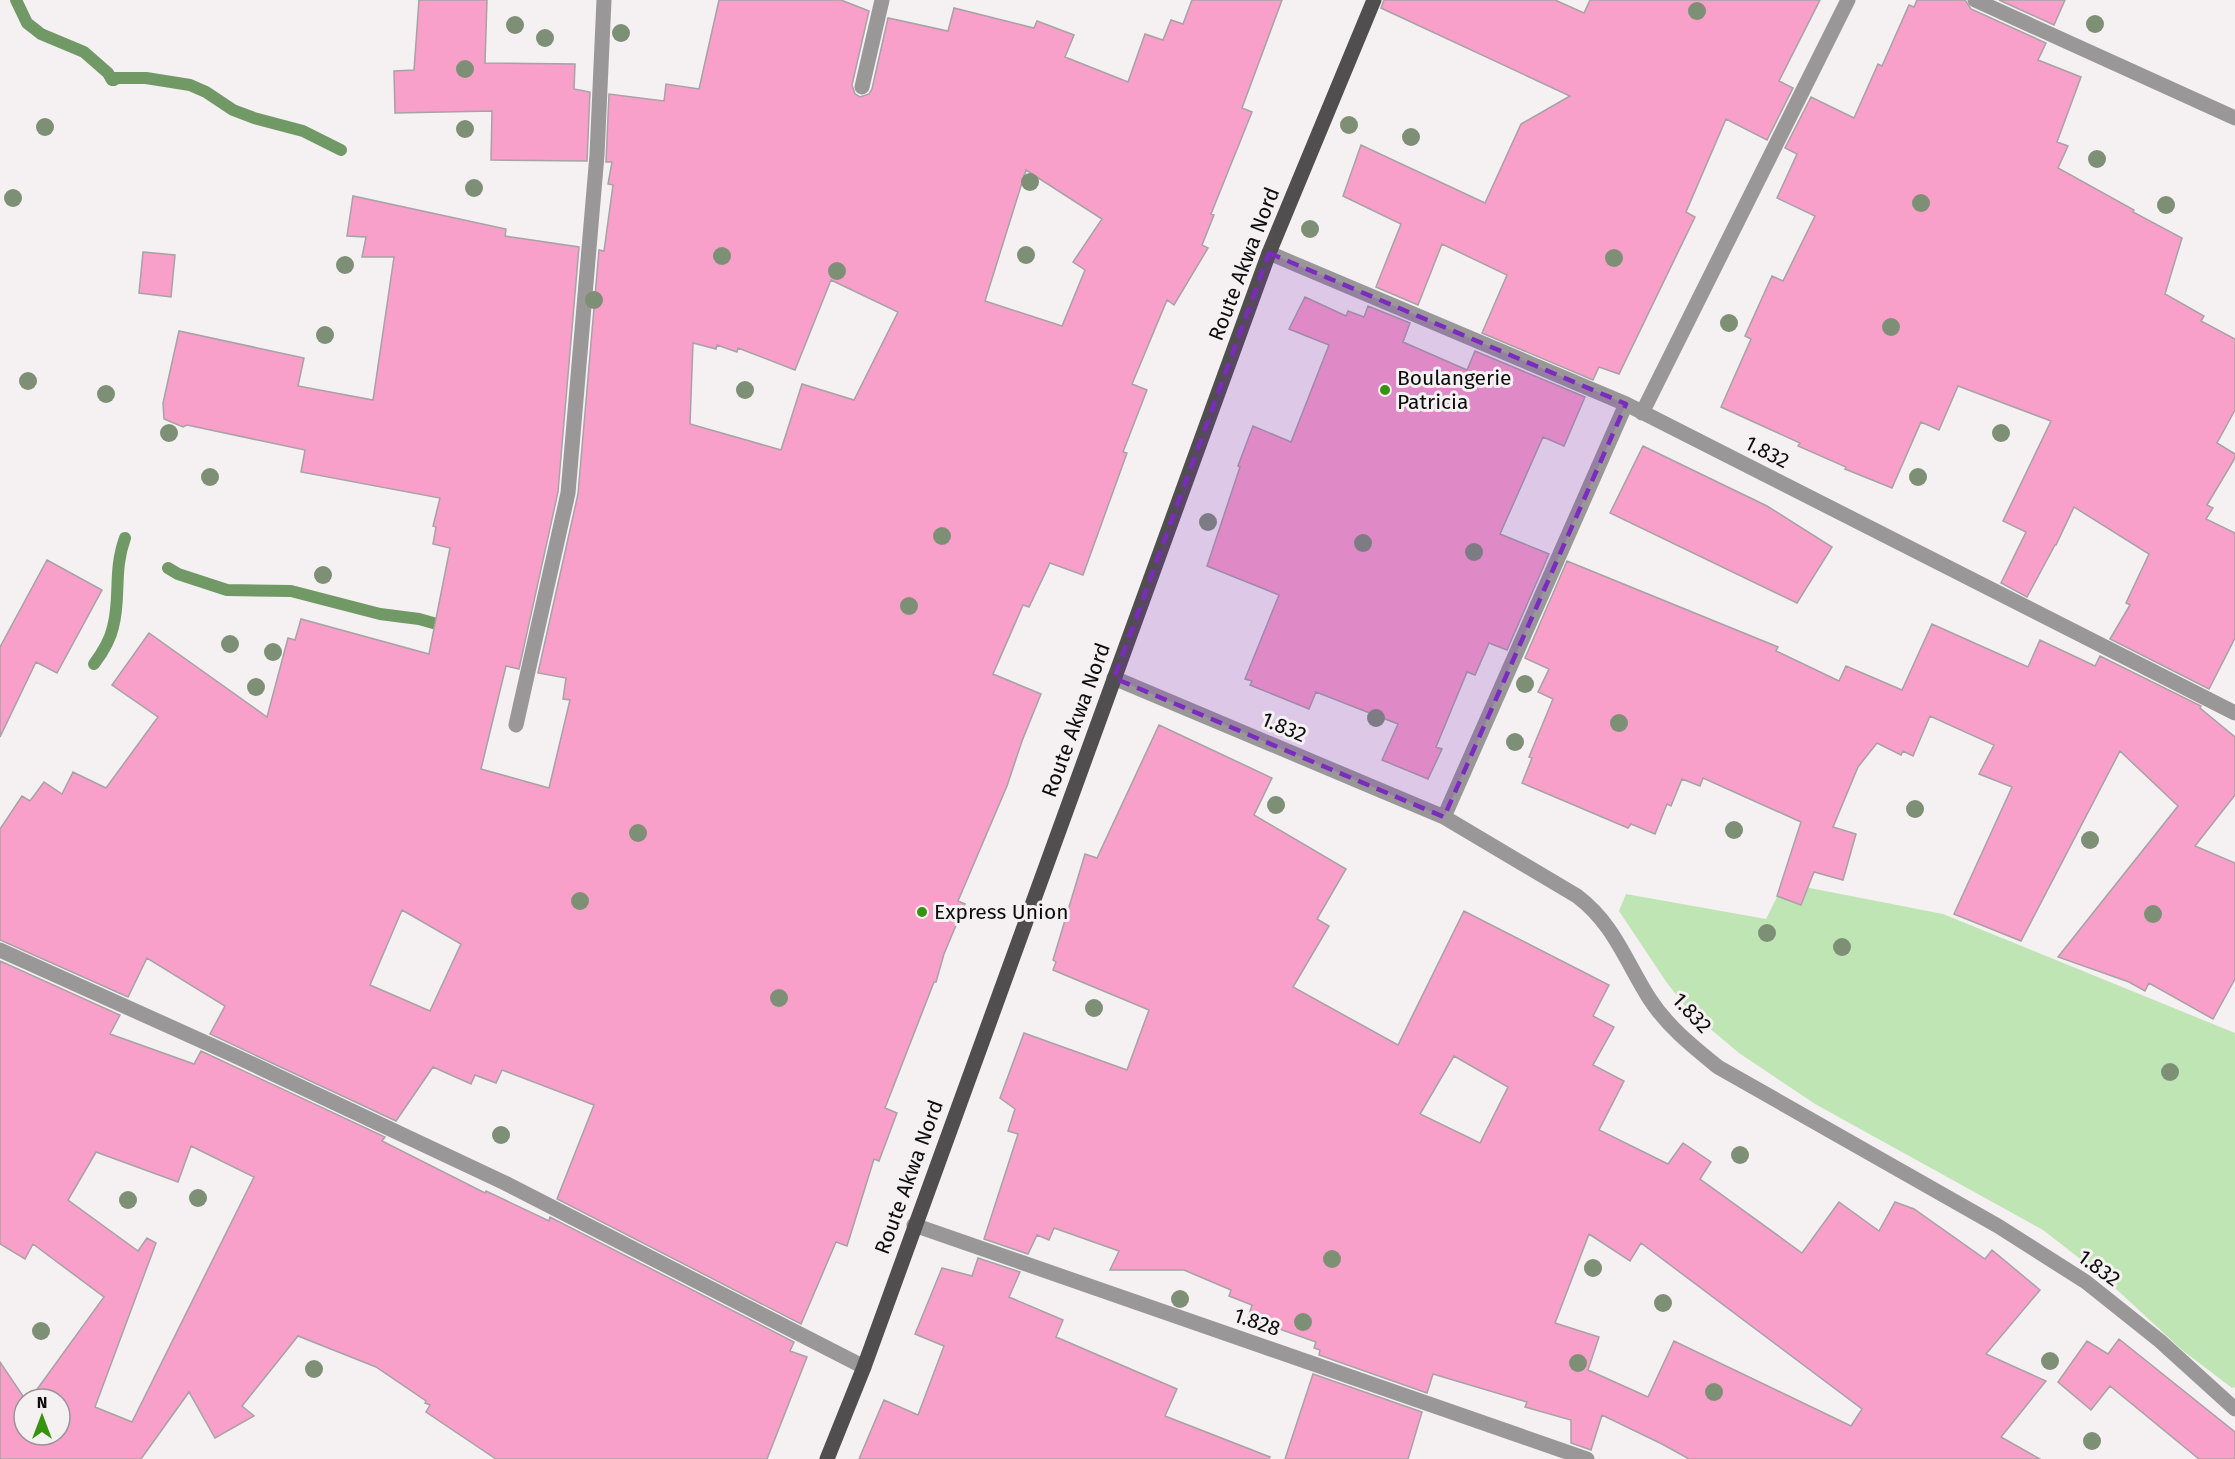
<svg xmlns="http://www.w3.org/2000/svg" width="2235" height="1459" font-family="'Fira Sans',sans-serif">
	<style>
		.green { fill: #bfe5b5 }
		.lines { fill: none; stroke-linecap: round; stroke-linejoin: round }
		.stream { stroke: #719966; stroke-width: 12 }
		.building { fill: #f8a0c9; stroke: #a7a2a4; stroke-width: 1.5; fill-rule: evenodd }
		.minor { stroke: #999798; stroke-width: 15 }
		.primary { stroke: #514e4f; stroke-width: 15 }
		.tree { fill: #7d9076 }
		.marked { fill: #7b2cbf; fill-opacity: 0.2; stroke: #7b2cbf; stroke-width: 4.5; stroke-dasharray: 12 8; stroke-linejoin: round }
		.poi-dot { fill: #35930d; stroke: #f5f0f2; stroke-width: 2 }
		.labels { text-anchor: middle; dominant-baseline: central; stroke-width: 6; stroke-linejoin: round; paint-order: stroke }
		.street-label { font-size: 21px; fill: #0d0c0d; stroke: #f5f0f2 }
		.poi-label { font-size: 21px; fill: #0d0c0d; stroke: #f5f0f2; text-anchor: start }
	</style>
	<rect width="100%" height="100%" fill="#f5f0f2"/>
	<path class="green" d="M1784 883 1943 914 2235 1033V1387L2232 1388 2182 1350 2101 1275 2043 1230 1815 1104 1739 1053 1689 1011 1667 983 1619 911 1626 894 1766 919Z"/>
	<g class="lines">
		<path class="stream" d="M16 0 27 23 41 34 84 52 108 73 112 80
			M114 80 115 78H146L190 85 206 92 233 110 254 118 303 131 341 150
			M168 568 178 574 227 590 291 591 380 614 419 619 451 628
			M94 664C103 652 110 641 113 627 121 597 113 571 125 538"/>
	</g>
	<path class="building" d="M419 0H487L485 63 575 64 574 89 590 92 587 161 491 160 492 111 395 113 394 71 414 70Z
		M719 0H841L869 11 852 85 855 94 860 97 869 94 872 89 888 18 948 31 954 8 1034 28 1037 21 1074 35 1065 57 1128 82 1145 34 1163 40 1171 20 1183 24 1192 0H1282L1242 108 1252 112 1211 214 1214 215 1202 245 1208 248 1174 305 1167 300 1132 384 1147 390 1123 452 1127 453 1083 575 1050 563 1029 607 1023 605 993 674 1041 694 1022 741 1007 786 958 901 965 904 944 954 936 982H934L885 1108 897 1113 879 1161 874 1159 847 1246 836 1242 801 1324 557 1199 594 1105 502 1070 496 1083 475 1075 471 1084 433 1067 396 1121 210 1034 225 1006 147 958 128 997 0 940V829L22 796 30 801 44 782 62 794 73 772 106 788 158 717 112 685 149 633 267 717 288 638 295 640 301 619 429 654 450 548 433 544 436 527 433 526 440 498 301 472 305 450 187 425 183 427 164 419 163 403 179 331 304 358 298 386 373 400 394 257H362L366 237 347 236 353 196 506 229 505 236 579 247 558 492 519 669 506 666 481 769 549 788 570 700 563 699 566 678 538 673 578 494 599 250 604 251 613 185 608 184 612 162H606L609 94 664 101 666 84 699 89ZM1026 170 1102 219 1073 262 1085 270 1062 326 985 301ZM831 280 898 312 854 400 802 384 781 450 690 424 693 343 716 349 717 345 737 352 738 348 795 370ZM402 910 461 944 430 1011 370 985Z
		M1384 0H1555L1584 13 1590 0H1820L1779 81 1793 88 1767 140 1726 119 1686 212 1695 217 1619 374 1599 367 1593 380 1482 333 1507 275 1442 244 1418 305 1376 287 1401 224 1343 196 1361 145 1485 203 1521 124 1570 96 1381 8Z
		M1917 0H1965L1971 9 2046 43 2038 60 2081 77 2057 142 2068 146 2058 168 2134 210 2133 212 2182 238 2165 294 2204 316 2201 321 2235 339V410L2217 443 2235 454V458L2207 505 2213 508 2206 519 2235 533V638L2209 689 2110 639 2130 605 2126 603 2149 554 2074 507 2056 545H2055L2027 597 2001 583 2026 532 2003 521 2051 421 1958 386 1939 430 1921 422 1892 488 1845 469 1846 467 1798 446 1800 443 1721 407 1751 339 1745 336 1772 276 1783 281 1815 216 1777 198 1797 154 1785 148 1811 97 1854 118 1878 64 1882 66 1909 5 1914 7Z
		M1999 0H2065L2054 25Z
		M143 252 175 255 171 297 139 293Z
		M1305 297 1346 316 1348 311 1364 317 1368 306 1410 323 1403 342 1467 370 1475 351 1585 397 1564 446 1543 437 1500 534 1549 554 1507 650 1489 643 1475 675 1467 672 1436 747 1442 749 1428 779 1382 760 1398 724 1316 692 1309 709 1250 685 1252 681 1245 679 1279 595 1207 566 1240 467 1238 466 1253 426 1291 442 1329 345 1289 329Z
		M1643 446 1767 506 1832 547 1797 603 1610 513Z
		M47 560 102 590 57 673 36 662 0 737V647Z
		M1567 561 1778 647 1776 651 1839 681 1846 666 1902 690 1932 624 2028 667 2040 640 2095 666 2100 656 2201 706 2200 708 2235 737V795L2195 846 2235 863V979L2213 1019 2149 983 2145 991 2129 982 2058 957 2178 806 2120 751 2021 941 1954 914 2012 787 1979 774 1994 745 1930 716 1913 756 1903 751 1901 755 1877 743 1858 767 1833 827 1856 834 1843 880 1814 872 1801 905 1777 896 1801 822 1703 778 1700 786 1682 779 1671 806 1667 804 1655 834 1631 824 1628 828 1522 783 1532 758 1529 757 1553 699 1538 692 1549 669 1525 658Z
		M1159 725 1272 778 1254 815 1346 869 1317 919 1329 926 1293 987 1398 1045 1464 911 1609 985 1593 1016 1614 1027 1593 1065 1624 1081 1599 1130 1668 1164 1683 1143 1711 1162 1700 1179 1802 1253 1839 1202 1879 1231 1895 1202 1914 1209 1985 1259 1992 1250 2040 1290 1986 1354 2046 1381 2001 1437 2040 1459H1689L1662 1444 1602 1415 1591 1450 1571 1443V1420L1525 1407 1527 1402 1433 1374 1427 1393 1319 1355 1320 1350 1314 1348 1316 1342 1248 1318 1252 1305 1229 1296 1231 1290 1184 1270H1110L1119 1251 1054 1228 1049 1240 1037 1235 1028 1254 984 1239 1018 1134 1008 1131 1015 1109 1000 1098 1024 1033 1127 1070 1149 1010 1053 970 1056 962 1053 960 1085 854 1097 858ZM1454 1056 1508 1087 1480 1143 1420 1114ZM1589 1234 1630 1261 1641 1243 1862 1409 1851 1426 1674 1341 1648 1397 1588 1370 1599 1337 1555 1323Z
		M0 961 120 1015 110 1034 194 1064 201 1051 385 1137 382 1141 485 1193 486 1191 549 1221 550 1217 794 1342 790 1351 807 1357 767 1459H496L426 1412 430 1405 425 1403 426 1401 376 1367 298 1336 242 1406 254 1416 215 1438 189 1392 141 1459H0V1362L25 1399 24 1435H60V1399H30L104 1297 33 1244 25 1259 0 1244ZM191 1146 254 1177 132 1422 95 1407 156 1243 147 1238 138 1251 68 1200 96 1152 178 1182Z
		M978 1258 1020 1272 1009 1297 1063 1320 1056 1337 1177 1389 1165 1416 1270 1457 1269 1459H859L884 1400 918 1415 944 1346 915 1334 942 1268 972 1276Z
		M2119 1339 2235 1432V1459H2199L2110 1386 2091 1410 2058 1382 2087 1341 2108 1354Z
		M1313 1374 1422 1412 1408 1459H1285Z"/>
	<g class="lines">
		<path class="minor" d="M1975 0 2235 118
			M862 87 882 0
			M1269 253 1626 404 2235 713
			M1642 413 1848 0
			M1114 678 1444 817 1577 896C1614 924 1625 960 1649 998 1667 1026 1692 1046 1718 1067L1998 1226 2086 1282 2160 1341 2235 1409
			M516 725 568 493 597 155 604 0
			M1444 817 1626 404
			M0 950 233 1055 505 1183 864 1367
			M914 1225 1587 1459"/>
		<path class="primary" d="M827 1459 864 1367 1269 253 1374 0"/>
	</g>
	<g class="tree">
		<circle cx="1697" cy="11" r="9"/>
		<circle cx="2095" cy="24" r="9"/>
		<circle cx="515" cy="25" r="9"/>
		<circle cx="621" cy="33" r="9"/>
		<circle cx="545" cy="38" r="9"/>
		<circle cx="465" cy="69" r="9"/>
		<circle cx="1349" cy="125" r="9"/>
		<circle cx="45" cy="127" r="9"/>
		<circle cx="465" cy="129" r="9"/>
		<circle cx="1411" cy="137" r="9"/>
		<circle cx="2097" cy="159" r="9"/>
		<circle cx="1030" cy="182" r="9"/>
		<circle cx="474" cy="188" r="9"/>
		<circle cx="13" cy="198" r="9"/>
		<circle cx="1921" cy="203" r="9"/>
		<circle cx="2166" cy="205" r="9"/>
		<circle cx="1310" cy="229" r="9"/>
		<circle cx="1026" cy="255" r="9"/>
		<circle cx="722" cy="256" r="9"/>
		<circle cx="1614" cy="258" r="9"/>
		<circle cx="345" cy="265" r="9"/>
		<circle cx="837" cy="271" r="9"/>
		<circle cx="594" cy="300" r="9"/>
		<circle cx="1729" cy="323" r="9"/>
		<circle cx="1891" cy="327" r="9"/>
		<circle cx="325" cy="335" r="9"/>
		<circle cx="28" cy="381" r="9"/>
		<circle cx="745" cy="390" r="9"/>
		<circle cx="106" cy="394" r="9"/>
		<circle cx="169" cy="433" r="9"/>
		<circle cx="2001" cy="433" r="9"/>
		<circle cx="210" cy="477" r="9"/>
		<circle cx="1918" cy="477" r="9"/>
		<circle cx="1208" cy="522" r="9"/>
		<circle cx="942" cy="536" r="9"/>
		<circle cx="1363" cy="543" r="9"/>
		<circle cx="1474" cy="552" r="9"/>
		<circle cx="323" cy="575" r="9"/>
		<circle cx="909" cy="606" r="9"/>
		<circle cx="230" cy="644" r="9"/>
		<circle cx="273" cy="652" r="9"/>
		<circle cx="1525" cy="684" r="9"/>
		<circle cx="256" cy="687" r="9"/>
		<circle cx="1376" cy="718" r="9"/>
		<circle cx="1619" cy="723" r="9"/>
		<circle cx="1515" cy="742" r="9"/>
		<circle cx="1276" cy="805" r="9"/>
		<circle cx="1915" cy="809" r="9"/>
		<circle cx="1734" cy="830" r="9"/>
		<circle cx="638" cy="833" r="9"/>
		<circle cx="2090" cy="840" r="9"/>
		<circle cx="580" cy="901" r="9"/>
		<circle cx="2153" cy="914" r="9"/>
		<circle cx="1767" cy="933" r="9"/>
		<circle cx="1842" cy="947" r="9"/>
		<circle cx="779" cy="998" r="9"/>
		<circle cx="1094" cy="1008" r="9"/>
		<circle cx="2170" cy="1072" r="9"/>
		<circle cx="501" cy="1135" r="9"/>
		<circle cx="1740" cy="1155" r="9"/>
		<circle cx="198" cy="1198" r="9"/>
		<circle cx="128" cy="1200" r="9"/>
		<circle cx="1332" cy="1259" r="9"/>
		<circle cx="1593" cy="1268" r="9"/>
		<circle cx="1180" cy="1299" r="9"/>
		<circle cx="1663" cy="1303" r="9"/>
		<circle cx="1303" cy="1322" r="9"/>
		<circle cx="41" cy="1331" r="9"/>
		<circle cx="2050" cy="1361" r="9"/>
		<circle cx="1578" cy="1363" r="9"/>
		<circle cx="314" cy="1369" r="9"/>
		<circle cx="1714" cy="1392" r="9"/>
		<circle cx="2092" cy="1441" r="9"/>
	</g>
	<path class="marked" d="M1269 253 1626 404 1444 817 1114 678Z"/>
	<g class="poi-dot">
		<circle cx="1385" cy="390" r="6"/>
		<circle cx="922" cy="912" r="6"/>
	</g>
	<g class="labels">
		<g class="street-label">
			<text transform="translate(1244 264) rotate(-69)">Route Akwa Nord</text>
			<text transform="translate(1767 452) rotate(27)">1.832</text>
			<text transform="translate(1076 720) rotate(-70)">Route Akwa Nord</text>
			<text transform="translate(1284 727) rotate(23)">1.832</text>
			<text transform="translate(1692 1013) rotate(47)">1.832</text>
			<text transform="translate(909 1177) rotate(-70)">Route Akwa Nord</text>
			<text transform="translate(2099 1268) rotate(36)">1.832</text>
			<text transform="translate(1257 1322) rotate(19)">1.828</text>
		</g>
		<g class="poi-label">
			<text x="1397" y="378">Boulangerie<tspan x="1397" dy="24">Patricia</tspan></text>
			<text x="934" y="912">Express Union</text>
		</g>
	</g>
	<g transform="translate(42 1417)"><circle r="28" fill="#f5f0f2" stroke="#989596" stroke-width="1.5"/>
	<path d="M0-4.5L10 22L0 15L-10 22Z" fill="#35930d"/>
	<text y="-9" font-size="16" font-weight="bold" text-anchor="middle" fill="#0d0c0d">N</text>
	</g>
</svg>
